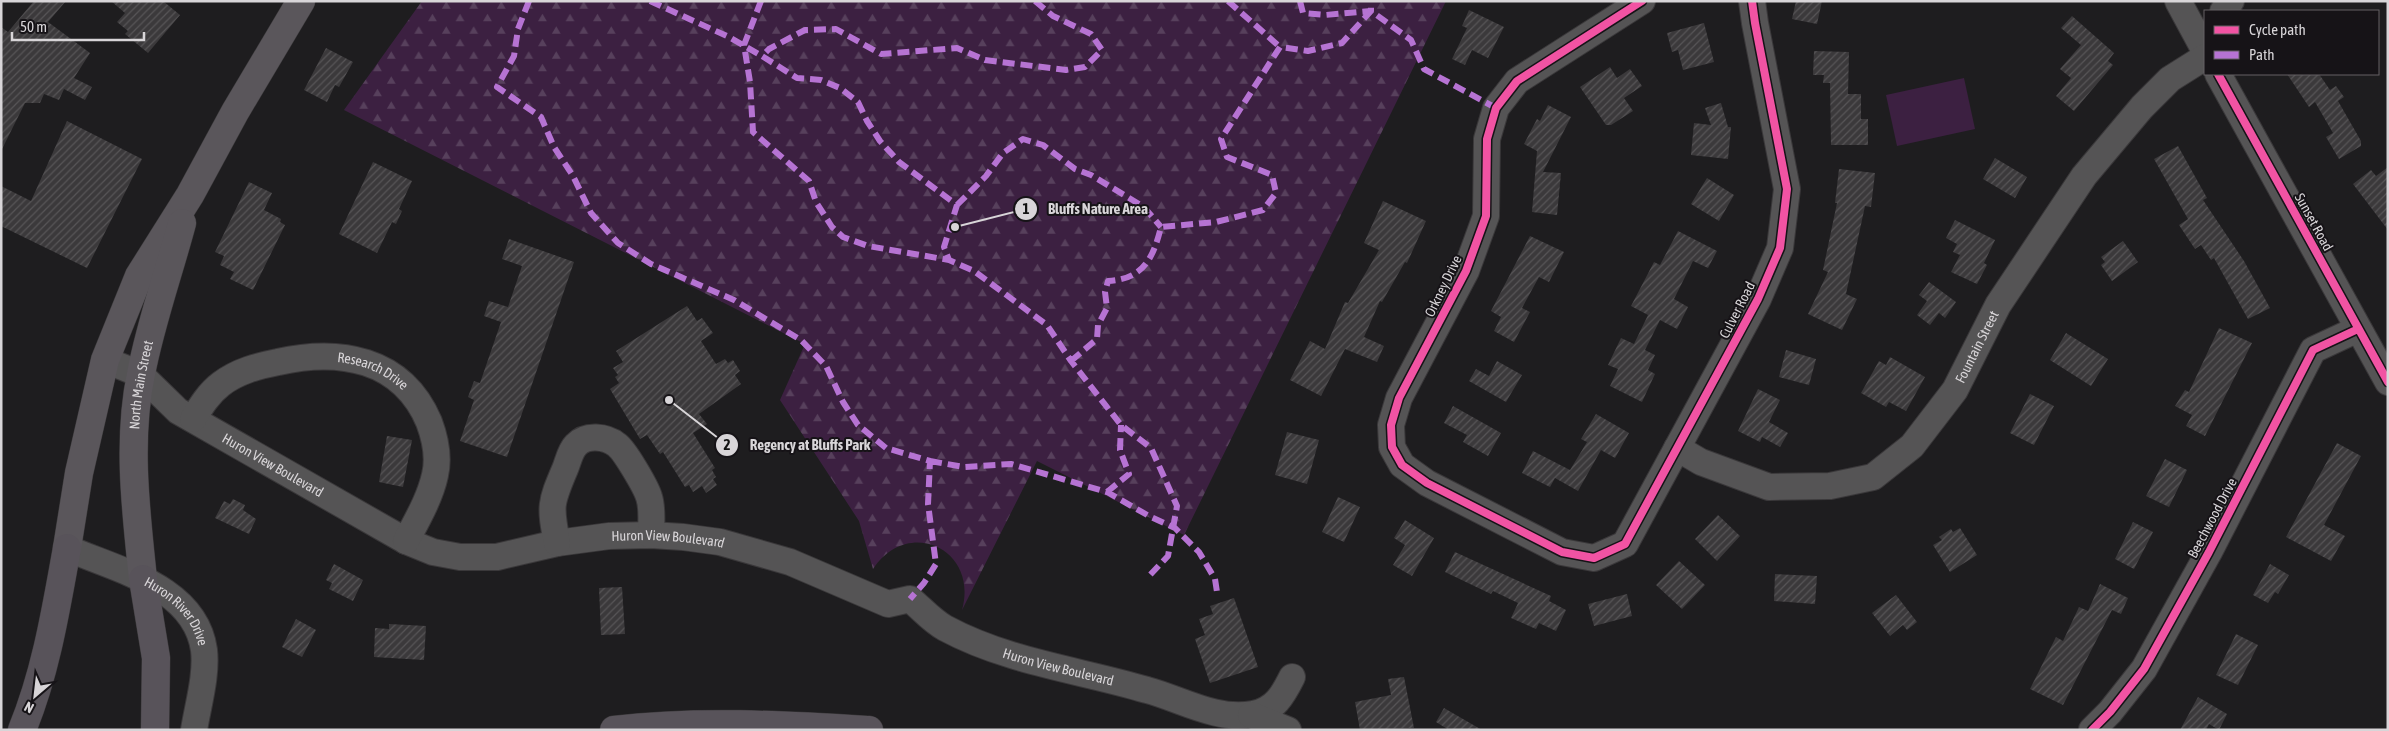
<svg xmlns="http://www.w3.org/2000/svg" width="2389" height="731" font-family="'Asap Condensed',sans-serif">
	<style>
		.green { fill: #3c2041 }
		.forest { fill: url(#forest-firs) }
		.building { fill: url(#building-hatch) }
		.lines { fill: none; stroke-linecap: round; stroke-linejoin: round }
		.minor-casing { stroke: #3a383a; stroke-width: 28 }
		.major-casing { stroke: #3a383a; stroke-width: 29 }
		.highway-casing { stroke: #3a383a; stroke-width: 29 }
		.minor { stroke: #555455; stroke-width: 26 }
		.major { stroke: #5a565b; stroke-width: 28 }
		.highway { stroke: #58535a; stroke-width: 28 }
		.quiet { stroke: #b673d3; stroke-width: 6; stroke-dasharray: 12 6; stroke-linecap: butt }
		.cycleway-casing { stroke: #161317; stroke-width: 11 }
		.cycleway { stroke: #f153a3; stroke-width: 8 }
		.labels { text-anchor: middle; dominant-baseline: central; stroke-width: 4; stroke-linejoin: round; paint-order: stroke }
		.street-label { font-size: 14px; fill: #d8d5d8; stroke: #161317 }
		.leader { fill: none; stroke: #d8d5d8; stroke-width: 2 }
		.callout-dot { fill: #d8d5d8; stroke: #161317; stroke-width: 2 }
		.mark-label { font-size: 15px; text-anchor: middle; font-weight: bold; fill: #111 }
		.callout-label { font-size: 15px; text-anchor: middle; font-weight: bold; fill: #d8d5d8; stroke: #161317; stroke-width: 4; stroke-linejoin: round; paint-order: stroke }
	</style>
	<defs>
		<pattern id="forest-firs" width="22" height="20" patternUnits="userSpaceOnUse" patternTransform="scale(1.25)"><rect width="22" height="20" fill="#3c2041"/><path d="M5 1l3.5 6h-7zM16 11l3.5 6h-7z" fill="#57405c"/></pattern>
		<pattern id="building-hatch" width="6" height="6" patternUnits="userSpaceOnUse" patternTransform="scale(1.25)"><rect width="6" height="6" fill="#3b393b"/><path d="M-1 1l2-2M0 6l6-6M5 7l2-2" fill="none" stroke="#575557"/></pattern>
	</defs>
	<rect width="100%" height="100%" fill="#1e1d1f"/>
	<path class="green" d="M1964 78 1975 129 1897 146 1886 95Z"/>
	<path class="forest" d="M422 1H1446L1184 535 1037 461 962 610C979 549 908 516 873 569L859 521 780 400 805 344 344 110Z"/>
	<path class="building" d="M34 1H66L48 22 90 53 74 78 92 87 85 100 64 89 59 100 44 94 40 103H25L1 151V27L8 32Z
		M111 1H163L180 15 148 53 125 34 128 31 117 22 125 13Z
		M1796 1H1822L1817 24 1792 19Z
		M1469 10 1504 27 1488 58 1472 50 1465 65 1452 59 1467 28 1462 26Z
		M2072 16 2114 53 2108 61 2113 65 2074 111 2056 96 2071 78 2060 69 2081 45 2061 28Z
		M1704 23 1714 62 1683 70 1678 50 1672 52 1667 33Z
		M326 48 353 62 339 87 335 85 327 102 304 90Z
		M1814 51 1849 52 1848 94H1861V119H1868V145H1831L1830 83H1823L1824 75H1813Z
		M1610 67 1617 78 1630 69 1642 86 1624 98 1633 111 1611 125H1606L1580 87Z
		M2287 74H2319L2330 90 2336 86 2344 97 2338 101 2361 141V146L2339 159 2326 137 2333 133 2315 102 2309 107Z
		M1721 103 1728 127H1731L1728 159 1691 155 1694 123 1711 125 1705 108Z
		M1548 105 1571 117 1543 172 1561 173 1557 215 1532 212 1537 151 1524 144 1537 119 1540 121Z
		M67 121 142 159 87 268 1 226V186L31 201Z
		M2178 146 2207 198 2203 200 2244 261 2270 308 2248 319 2214 258 2211 260 2201 245 2195 249 2179 225 2188 219 2154 159Z
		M1995 158 2027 177 2015 198 1983 179Z
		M373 162 412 181 399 209 402 211 396 224 392 222 377 253 339 234Z
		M2388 167V230L2353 184 2371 170 2376 176Z
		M1839 169 1875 173 1871 207 1865 206 1846 294 1857 299 1842 330 1808 314 1828 272 1823 270 1837 203H1835Z
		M1707 178 1734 195 1719 221 1691 204Z
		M249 182 272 193 264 210 281 219 280 222 285 225 253 290 230 279 234 272 220 265 224 256 215 252Z
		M1383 201 1426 221 1407 263 1405 262 1382 302 1380 301 1364 337 1384 346 1377 362 1345 349 1321 396 1290 380 1310 341 1325 349 1345 302 1348 303 1379 250 1364 243Z
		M1955 220 1995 240 1984 263 1987 265 1977 284 1951 272 1960 255 1953 252 1957 244 1946 238Z
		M1678 231 1717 251 1708 268 1693 261 1674 299 1688 307 1677 329 1660 320 1645 350 1655 355 1648 370 1655 374 1642 402 1610 386 1618 369 1608 365 1621 338 1634 344 1648 315 1631 306 1654 262 1660 265Z
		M1530 236 1564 252 1549 282 1539 277 1522 308 1530 312 1514 342 1494 331 1501 317 1491 311Z
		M509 239 574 262 507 457 460 441 474 400 468 397 474 381 480 383 501 322 484 316 489 301 508 307 522 266 502 259Z
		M2123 241 2138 262 2112 281 2101 265 2105 262 2101 257Z
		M1929 282 1956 302 1945 318 1939 313 1930 325 1917 315 1927 301 1919 295Z
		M687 306 697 321 702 318 713 333 701 341 716 364 725 359 728 363 733 360 740 371 735 375 741 384 699 414 707 424 693 433 715 468 712 470 716 477 713 479 717 485 706 493 702 486 693 492 689 485 685 487 663 452 660 454 647 435 640 439 610 389 619 383 615 377 618 375 613 368 623 362 616 351Z
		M2219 328 2252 343 2205 436 2186 426 2192 415 2175 406 2185 390 2189 392Z
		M2066 333 2108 359 2091 386 2050 360Z
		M1786 350 1816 359 1809 385 1779 377Z
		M1890 357 1925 377 1906 411 1889 402 1886 407 1861 393 1879 361 1886 365Z
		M1497 361 1522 375 1506 402 1469 381 1476 369 1489 376Z
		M1758 389 1780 400 1769 422 1788 433 1780 447 1762 437 1760 442 1738 431Z
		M2030 394 2054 406 2034 445 2010 433Z
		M1453 406 1501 433 1488 456 1463 442 1467 435 1444 423Z
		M1596 414 1629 433 1615 458 1601 450 1578 491 1555 478 1550 487 1522 473 1533 451 1570 470 1587 442 1581 439Z
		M1287 432 1319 440 1307 484 1275 475Z
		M387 436 412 440 403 487 379 482Z
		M2337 443 2361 456 2324 525 2345 536 2331 561 2286 537Z
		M2165 459 2187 470 2169 507 2146 496Z
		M1338 497 1360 507 1344 542 1322 532Z
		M233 499 245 505 243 510 256 519 249 534 215 518 224 501 230 504Z
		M1718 515 1740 536 1717 561 1695 539Z
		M1405 520 1434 538 1412 576 1393 565 1405 545 1394 538Z
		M2133 522 2153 532 2134 569 2115 559Z
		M1960 528 1977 555 1950 572 1933 545 1942 540 1939 537 1951 529 1953 532Z
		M1455 552 1551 596 1549 601 1566 610 1556 631 1539 623 1536 629 1511 618 1518 603 1493 591 1491 594 1445 572Z
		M1679 561 1705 585 1682 609 1656 585Z
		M334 564 363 580 353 601 329 589 332 583 326 580Z
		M2270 564 2289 575 2278 594 2275 592 2268 603 2253 595Z
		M1775 574 1817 576 1815 604 1774 601Z
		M2100 584 2128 598 2121 614 2112 610 2063 705 2030 689 2056 637 2063 641 2079 607 2088 611Z
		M622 587 625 634 601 635 599 588Z
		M1627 594 1632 616 1594 626 1588 604Z
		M1896 595 1917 622 1907 630 1903 625 1890 636 1872 613Z
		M1234 598 1258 667 1210 683 1195 639 1205 635 1199 619 1213 614 1210 606Z
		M296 619 316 630 302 657 282 647Z
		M389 624 426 626 424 660 374 657 375 628 389 629Z
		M2236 634 2258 645 2238 685 2216 675Z
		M1404 677 1414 728 1360 730 1355 702 1391 695 1388 679Z
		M2198 697 2227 714 2219 730 2209 724 2206 730H2180Z
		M1444 708 1482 730H1449L1436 722Z"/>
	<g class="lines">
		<defs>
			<g id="minor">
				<path d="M1642 1 1517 81 1496 108 1487 139 1486 216 1466 271 1399 398 1391 425 1392 447 1402 465 1427 483 1562 552 1594 558 1625 544 1758 299 1780 248 1787 189 1755 23 1752 1"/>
				<path d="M2178 1 2205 51"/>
				<path d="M2223 11 2231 1"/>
				<path d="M2218 74 2388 382"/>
				<path id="s1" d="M105 360 140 374 178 411 406 541 433 552 460 557H497L557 543 609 536 651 535 683 537 720 542 790 562 888 604 910 599C921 608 932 621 945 628 1008 662 1080 670 1147 690 1181 699 1216 721 1253 714 1275 710 1283 695 1292 677"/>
				<path id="s2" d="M193 419C201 406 209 393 221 384 238 371 258 366 278 362 339 348 402 358 429 422 435 438 439 458 435 475 430 498 417 520 406 541"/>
				<path id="s3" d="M1677 448 1701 462 1769 487 1830 486 1873 477 1912 446 1955 390 1998 305 2084 176 2142 107 2170 79 2205 57"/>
				<path d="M557 543C550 506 550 504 565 469 568 462 570 451 576 445 586 434 606 436 617 445 625 451 646 487 649 497 653 509 651 522 651 535"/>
				<path id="s4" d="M67 548C116 570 195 586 204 650 207 675 198 705 194 730"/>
				<path d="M1251 715 1288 730"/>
				<path d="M2092 730 2110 712 2144 669 2209 552 2313 350 2358 329"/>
			</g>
			<g id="major">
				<path d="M67 548 79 473 105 360 139 276 190 195 235 112 301 1"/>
				<path id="s5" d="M143 579C136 512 127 441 141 374 150 325 169 272 182 223"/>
			</g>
			<path id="highway" d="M143 579 156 658 155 730
				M22 730C46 672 56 609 67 548
				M614 730C699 720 783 725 869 730"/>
		</defs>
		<use href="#minor" class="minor-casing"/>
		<use href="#major" class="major-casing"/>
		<use href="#highway" class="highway-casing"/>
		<use href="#minor" class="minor"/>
		<use href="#major" class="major"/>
		<use href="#highway" class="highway"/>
		<path class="quiet" d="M529 1 518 29 514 56 497 87 541 117 554 147 573 176 591 213 618 243 651 264 734 300 801 340 826 366 843 402 858 425 886 448 930 461 928 504 936 564 924 583 910 599
			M650 1 729 37 762 56
			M761 1 744 45 750 82 753 132 809 181 816 202 832 227 843 237 868 246 949 260
			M1035 1 1053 16 1091 34 1102 50 1085 67 1066 70 985 60 957 48 881 54 836 29 805 30 769 49 762 56 797 78 821 80 840 88 858 102 867 121 880 141 899 162 957 205 944 247 949 260 974 271 1047 325 1071 361 1121 425 1151 448 1177 506 1168 556 1150 575
			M1228 1 1280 47
			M1300 1 1303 13 1325 15 1371 11V1
			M957 205 986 176 1003 153 1023 139 1043 145 1075 169 1091 175 1144 207 1161 227
			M1071 361 1097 339 1098 325 1107 308 1105 292 1108 281C1143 279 1153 259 1161 227L1216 222 1263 210 1276 193 1272 175 1227 157 1221 139 1280 47 1308 51 1342 43 1371 11 1411 40 1424 69 1496 108
			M930 461 964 467 1011 464 1107 492 1149 516 1175 528 1199 552 1215 579 1217 592
			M1107 492 1129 474 1120 450 1121 425"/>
		<defs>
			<path id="cycleway" d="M1642 1 1517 81 1496 108 1487 139 1486 216 1466 271 1399 398 1391 425 1392 447 1402 465 1427 483 1562 552 1594 558 1625 544 1758 299 1780 248 1787 189 1755 23 1752 1
				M2218 74 2388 382
				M2092 730 2110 712 2144 669 2209 552 2313 350 2358 329"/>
		</defs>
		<use href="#cycleway" class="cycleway-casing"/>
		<use href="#cycleway" class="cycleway"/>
	</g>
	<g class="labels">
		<g class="street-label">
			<text transform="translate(2314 222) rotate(61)">Sunset Road</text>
			<text transform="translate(1443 286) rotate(-64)">Orkney Drive</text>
			<text transform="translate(1737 310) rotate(-63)">Culver Road</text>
			<text stroke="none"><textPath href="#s3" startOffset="374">Fountain Street</textPath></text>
			<text stroke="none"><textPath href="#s2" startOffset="205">Research Drive</textPath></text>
			<text stroke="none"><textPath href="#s5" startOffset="195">North Main Street</textPath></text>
			<text stroke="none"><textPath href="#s1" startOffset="200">Huron View Boulevard</textPath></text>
			<text transform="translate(2212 518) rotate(-62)">Beechwood Drive</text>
			<text stroke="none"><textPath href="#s1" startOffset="620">Huron View Boulevard</textPath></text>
			<text stroke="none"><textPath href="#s4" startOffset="130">Huron River Drive</textPath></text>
			<text stroke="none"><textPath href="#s1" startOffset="1040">Huron View Boulevard</textPath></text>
		</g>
	</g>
	<path class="leader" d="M955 227L1026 209M669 400L727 445"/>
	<g class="callout-dot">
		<circle cx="955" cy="227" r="5"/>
		<circle cx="669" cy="400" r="5"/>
		<circle cx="1026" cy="209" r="12"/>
		<circle cx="727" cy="445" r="12"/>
	</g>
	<g class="mark-label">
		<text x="1026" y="214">1</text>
		<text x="727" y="450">2</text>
	</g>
	<g class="callout-label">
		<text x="1098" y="214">Bluffs Nature Area</text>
		<text x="810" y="450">Regency at Bluffs Park</text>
	</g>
	<rect width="2389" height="731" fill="none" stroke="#d8d5d8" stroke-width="5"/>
	<rect x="2204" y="10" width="175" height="65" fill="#161317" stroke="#646164"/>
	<rect x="2214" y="26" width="25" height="8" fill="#f153a3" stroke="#646164"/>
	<text x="2249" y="35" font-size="15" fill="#d8d5d8">Cycle path</text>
	<rect x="2214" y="51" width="25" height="8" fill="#b673d3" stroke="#646164"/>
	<text x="2249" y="60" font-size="15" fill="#d8d5d8">Path</text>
	<g transform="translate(35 696) rotate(208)" stroke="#161317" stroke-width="4" paint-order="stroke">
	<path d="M0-4L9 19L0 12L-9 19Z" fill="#d8d5d8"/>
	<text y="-8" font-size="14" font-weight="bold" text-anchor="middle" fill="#d8d5d8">N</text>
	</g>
	<path d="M12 32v8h132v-8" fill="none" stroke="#d8d5d8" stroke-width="2.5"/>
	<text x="20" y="32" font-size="15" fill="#d8d5d8" stroke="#161317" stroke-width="4" paint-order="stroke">50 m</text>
</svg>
